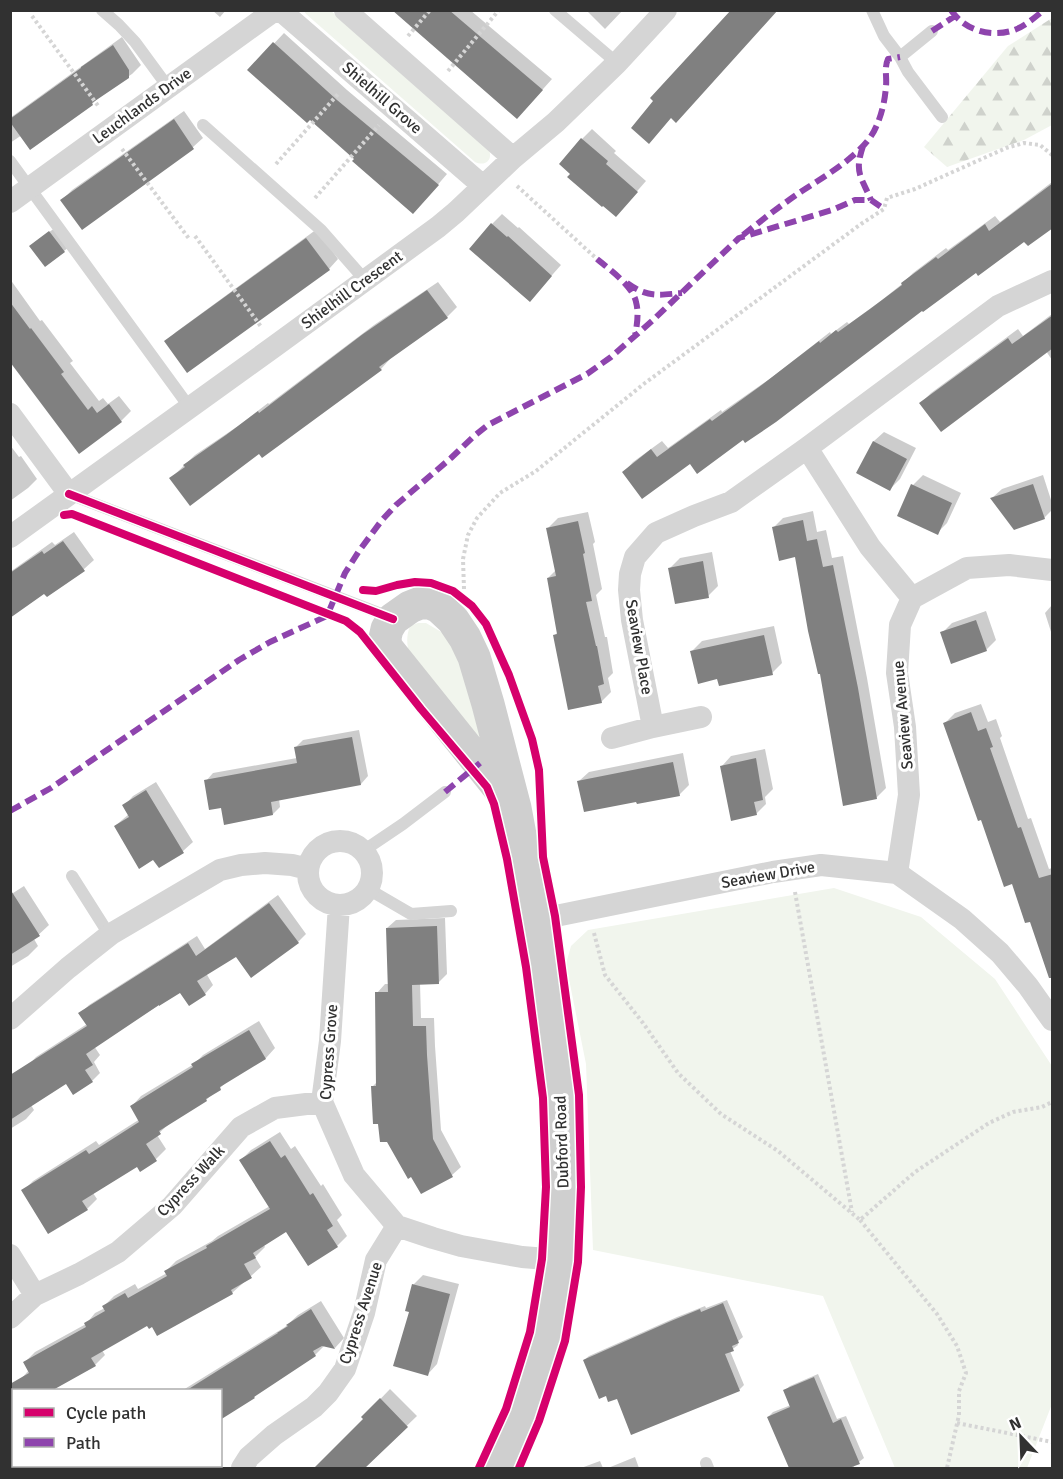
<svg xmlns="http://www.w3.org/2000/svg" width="1063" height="1479" font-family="Signika,sans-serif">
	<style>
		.green { fill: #f1f5ed }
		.forest { fill: url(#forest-firs) }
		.shadow { fill: #0003 }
		.building { fill: #808080 }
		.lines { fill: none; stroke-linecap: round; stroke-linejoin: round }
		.path { stroke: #d5d5d5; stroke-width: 4; stroke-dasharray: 3 3; stroke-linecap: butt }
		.lane { stroke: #d5d5d5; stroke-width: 12 }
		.street { stroke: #d5d5d5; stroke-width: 22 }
		.secondary { stroke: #cfcfcf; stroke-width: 33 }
		.quiet { stroke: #8e44ad; stroke-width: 6; stroke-dasharray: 12 6; stroke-linecap: butt }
		.cycleway-casing { stroke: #fff; stroke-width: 11 }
		.cycleway { stroke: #d6006c; stroke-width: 8 }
		.labels { text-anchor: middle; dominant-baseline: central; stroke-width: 6; stroke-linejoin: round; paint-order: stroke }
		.street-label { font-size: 16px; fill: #313131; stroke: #fff }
	</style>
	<defs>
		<pattern id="forest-firs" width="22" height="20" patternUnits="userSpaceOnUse" patternTransform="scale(1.5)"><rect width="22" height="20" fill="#f1f5ed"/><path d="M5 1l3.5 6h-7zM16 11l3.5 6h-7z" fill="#cfd2cc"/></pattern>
	</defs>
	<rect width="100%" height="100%" fill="#fff"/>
	<path class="green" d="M304 11H331L488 148C494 159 486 167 475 162L306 14Z
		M418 623H426L443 633 457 650 481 737 477 740 409 655C407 644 406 636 410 626Z
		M834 888 921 917 995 979 1052 1066V1404L1027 1468H895L823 1296 593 1250 586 1064 566 964 571 946 588 930Z"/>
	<path class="forest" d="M1052 18V125L1024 140 947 167 924 147 1008 46Z"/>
	<path class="shadow" d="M212 10H226L220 17Z
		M395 10H470L552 79 527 107Z
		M586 10H623L605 29Z
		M284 33 347 90 447 174 423 202 356 159 310 118 249 70Z
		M122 37 141 65 132 74 101 95 92 104 22 135 10 143V118Z
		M184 111 203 138 193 147 151 177 62 200 72 190Z
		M592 129 616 151 614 153 646 181 625 205 582 139Z
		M1052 182V226L1025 240 976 271 744 438 690 462 624 472 633 462 662 441 668 448 721 410 722 412 771 378 830 332 831 334 847 322 849 324 882 300 902 284 913 273 946 248 948 250 995 216 1000 222Z
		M502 214 518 228 519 227 561 265 530 300 492 224Z
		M55 228 69 247 64 251 35 242Z
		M317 229 338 259 329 269 166 342 176 332Z
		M10 279 40 321 42 320 73 361 70 363 99 401 103 398 108 404 119 396 131 411 121 421 80 452 10 359Z
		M438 282 457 307 447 317 389 358 390 359 381 369 260 452 171 478 195 455 238 426 268 403 269 404 374 325Z
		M1052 314V360L1046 351 921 403 931 393 1018 329 1023 336Z
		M884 432 916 448 900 479 890 489 858 472 874 441Z
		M10 445 19 457 21 456 37 479 28 488 10 501Z
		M923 475 961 493 947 523 937 533 913 485Z
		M1043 475 1052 503V510L1044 518 992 498 1002 489Z
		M813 511 817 532 826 530 832 558 843 556 867 678 886 788 876 798 821 672 796 556 773 528 783 518Z
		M588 512 595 542 593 544 602 589 596 595 605 637H607L613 673 608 678 611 692 601 702 555 635 558 632 548 578 556 570 548 528 558 518Z
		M74 532 94 560 84 569 45 592 10 617V572L52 542 55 545Z
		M712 552 718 586 708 596 670 568 680 558Z
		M1052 605V635L1045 613Z
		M986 611 996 640 986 650 942 633 952 623Z
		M774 626 782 663 772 673 718 678 692 651 702 641Z
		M981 704 988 722 996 719 1002 736 1000 738 1028 819 1031 818 1049 869 1052 868V948L1031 920 981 818 945 723 955 713Z
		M359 730 368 776 361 784 279 799 280 807 273 814 222 806 206 781 213 773 297 758 295 748 303 740Z
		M765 749 773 789 765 797 766 804 756 814 722 766 731 756Z
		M683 753 689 785 679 795 579 781 589 772Z
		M156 782 193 842 183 851 159 866 154 858 115 826 129 814 124 806 133 796Z
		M24 886 49 925 34 939 38 946 28 956 10 967V895Z
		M278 895 306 934 298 942 236 955 206 973 213 985 205 994 181 991 94 1046 100 1055 94 1062 100 1073 92 1081 67 1082 31 1105 34 1110 26 1119 10 1129V1085L36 1057 87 1024 80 1014 89 1005 197 936 205 949Z
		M445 918 447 974 439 982 420 983 421 1018H434L435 1046 441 1130 461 1167 452 1175 421 1192 372 1087 378 1081 377 993 385 984H390L387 928 396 920Z
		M259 1021 275 1048 266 1058 229 1080 206 1100 170 1123 157 1135 166 1149 156 1159 141 1170 137 1164 93 1193 97 1199 87 1209 23 1191 33 1181 96 1141 99 1145 140 1119 132 1106 141 1096 194 1064 203 1055Z
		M280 1132 291 1149 295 1146 321 1186 323 1184 342 1215 337 1220 347 1236 337 1246 287 1230 264 1245 265 1247 255 1257 261 1267 232 1293 152 1325 148 1324 102 1350 105 1355 95 1365 49 1390H27L21 1379 29 1370 25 1362 35 1352 86 1324 95 1313 105 1308 104 1306 114 1296 135 1284 138 1289 167 1273 166 1271 176 1261 212 1241 218 1236 270 1206 241 1160 251 1150Z
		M423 1275 459 1284 437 1364 428 1374 413 1285Z
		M727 1300 743 1337 737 1342 738 1345 730 1351 744 1385 739 1390 618 1397 584 1360 589 1356 677 1317 705 1306 706 1308Z
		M321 1301 344 1338 335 1348 325 1345 315 1355 261 1390 254 1397 220 1390H183L285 1327 298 1315Z
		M818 1374 837 1419 846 1416 864 1458 859 1462 853 1465 855 1468H790L768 1417 773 1412 791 1405 785 1390 790 1386Z
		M390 1389 417 1416 363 1468H316L365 1419 363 1417Z
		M635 1457 639 1468H608Z
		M600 1461 603 1468H581Z
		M125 1466H180L179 1468H136Z"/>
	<path class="building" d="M392 10H449L543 90 517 119Z
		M731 10H778L676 123 671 118 649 144 631 128 653 101 650 98Z
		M273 42 337 100 439 185 413 214 352 161 354 159 310 120 307 123 247 70Z
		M113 45 129 70V78L92 103 93 105 30 150 10 122V119L81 68V67Z
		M174 119 194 149 82 230 60 200Z
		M581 138 608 161 606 164 638 192 616 217 603 206 602 207 567 177 570 174 559 164Z
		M1053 183V228L1028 246 1024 242 978 276 976 273 923 312 922 311 776 422 745 443 743 440 697 474 690 464 642 499 622 472 651 449 657 457 710 419 712 421 759 387 819 341 820 343 836 330 838 332 870 309 902 285 901 283 936 257 938 259 985 224 989 231Z
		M491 223 507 237 508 236 552 276 530 302 469 249Z
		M49 231 65 252 45 267 29 246Z
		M306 238 330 270 187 373 164 341Z
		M427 290 448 318 379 367 382 370 262 458 259 454 190 506 169 478 185 467 183 465 226 435 258 411 259 413 363 334Z
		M10 302 30 329 31 328 64 372 61 374 88 410 92 406 97 413 109 404 122 422 79 454 10 362Z
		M1053 315V348L941 432 919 403 1008 338 1012 344Z
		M873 441 907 459 890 491 856 473Z
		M911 484 952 503 938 535 897 516Z
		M1033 484 1045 519 1014 530 990 498Z
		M803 520 807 541 817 539 823 567 833 565 858 688 877 799 843 806 820 674H818L808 631 795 557 779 561 772 527Z
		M578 521 585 553 583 554 592 601 586 602 596 646H597L604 684 598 686 602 703 568 710 553 635 557 634 547 578 556 576 546 528Z
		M63 541 85 571 47 597 44 594 10 618V573L42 551 44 554Z
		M703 561 709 598 675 604 668 568Z
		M976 620 987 651 951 664 940 632Z
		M764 635 773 675 719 686 717 679 698 684 690 651Z
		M971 712 978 731 986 728 993 747 990 748 1018 828 1021 827 1039 878 1053 874V978H1049L1030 922 1025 923 1012 884 1004 887 981 820 978 821 943 723Z
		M352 737 361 785 271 802 273 815 224 825 221 808 209 810 204 780 297 763 294 747Z
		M756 758 763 800 754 802 757 815 731 821 720 766Z
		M673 762 680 796 637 804 636 802 584 812 577 781Z
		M146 790 184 853 159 868 153 860 139 869 114 826 129 817 122 805Z
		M10 889 40 936 10 955Z
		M269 903 299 943 251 978 236 957 197 981 206 995 189 1006 180 993 159 1006V1005L86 1054 93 1065 85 1070 93 1082 73 1095 66 1084 10 1120V1075L87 1026 78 1013 188 943 196 956Z
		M437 926 439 984 412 985 413 1026H426L427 1055 433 1139 453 1177 421 1194 411 1177 408 1179 387 1142H380L378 1124H373L371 1086H376L375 992H388L386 928Z
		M249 1030 266 1059 220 1087 221 1090 206 1099 207 1101 159 1131 161 1134 146 1144 157 1161 140 1172 137 1167 82 1201 88 1210 48 1234 21 1190 86 1150 89 1154 139 1122 130 1106 193 1067 191 1064Z
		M270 1141 281 1158 285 1155 310 1195 313 1193 333 1226 327 1230 338 1247 308 1266 286 1232 253 1253 256 1258 244 1264 252 1278 231 1290 233 1294 157 1336 152 1327 149 1329 147 1326 91 1358 96 1366 53 1390H10V1384L29 1373 23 1362 86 1327 84 1323 105 1311 102 1306 125 1293 128 1298 167 1276 164 1271 207 1248 206 1246 270 1209 239 1160Z
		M412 1284 450 1294 428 1376 393 1366 409 1312 405 1311Z
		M723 1303 739 1343 732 1346 734 1351 725 1354 740 1391 631 1435 617 1399 608 1402 606 1396 599 1399 583 1360 671 1321 700 1309 701 1312Z
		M311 1309 335 1349 322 1346 313 1351 316 1356 254 1397 255 1398 220 1420V1390H187L278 1333H277L288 1326 286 1325Z
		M814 1377 833 1423 841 1419 860 1464 849 1468H789L767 1417 790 1407 783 1390Z
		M380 1398 408 1427 365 1468H314L363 1419 361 1417Z"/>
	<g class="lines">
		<path class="path" d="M32 16 99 107
			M408 36 430 10
			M448 71 499 10
			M122 149 190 240
			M276 164 339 93
			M517 186 597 259
			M315 198 379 125
			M195 236 262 328
			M464 589 463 559 468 535 477 518 500 493 536 471 645 383 861 224 884 209 887 198 915 189 1006 148 1024 143 1040 145 1052 155
			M795 892 852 1212
			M594 933 605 975 643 1023 678 1073 721 1114 778 1151 860 1220 915 1172 989 1123 1013 1112 1042 1107 1052 1102
			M860 1220 937 1314 957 1346 966 1373 959 1391V1415L947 1468
			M957 1423 1052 1442"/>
		<path class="lane" d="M102 10 119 25 135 42 168 87
			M555 10 617 63
			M872 10 884 36 900 57 908 72 942 117
			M900 57 932 31
			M203 125 321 230 365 280
			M10 161 190 408
			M69 494 392 618
			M363 851 403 824 445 792
			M72 876 110 936
			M368 889 411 914 451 911
			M706 1463 708 1468"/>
		<path class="street" d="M280 10 483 186
			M345 10 513 158
			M10 202 275 10
			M10 414 69 494
			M807 448 870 547 912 598
			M10 537 275 346 438 227 456 212 513 158 556 122 617 63 666 10
			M653 727 632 620 629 590 630 574 635 557 656 533 694 516 731 502 807 448 998 306 1052 281
			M612 738 653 727 701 717
			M308 873a32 32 0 1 1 64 0a32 32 0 1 1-64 0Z
			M897 873 909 795 905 727 897 673 900 625 912 598 967 568 1009 565 1052 570
			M339 905 330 1041 322 1102 354 1175 397 1226 433 1238 461 1246 522 1257 560 1260
			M536 920 773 872 821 865 897 873 962 919 1000 953 1028 986 1052 1020
			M10 1019 68 968 111 934 220 870 241 865 265 863 292 865 308 869
			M10 1255 35 1295
			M10 1318 35 1295 79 1274 118 1252 172 1206 241 1127 275 1108 322 1102
			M242 1468 249 1457 274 1435 314 1407 328 1393 345 1369 364 1313 376 1260 397 1226"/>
		<path class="secondary" d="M499 1468 522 1415 547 1336 560 1260 564 1187 561 1096 551 1022 536 920 515 808 488 704 474 657 465 638 453 620 439 607 430 603H420L410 607 393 619 387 629 385 638 386 647 515 808"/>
		<path class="quiet" d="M951 10C964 30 989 37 1011 31 1023 28 1034 18 1044 10
			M932 31 955 16
			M863 146C854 173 861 176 871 200
			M743 235C762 220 780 206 799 193 823 177 865 154 876 127 882 114 885 100 886 86 887 77 884 68 888 59L900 57
			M597 259C609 269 633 286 636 302 639 313 637 325 635 336
			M627 283C648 298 658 295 682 293
			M445 792 480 763
			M10 811 51 788 239 660 270 642 327 616 345 573 359 551 382 520 396 505 451 458 473 437 488 425 587 374 611 357 652 321 739 238 832 210 855 200H871L884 209"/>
		<defs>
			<path id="cycleway" d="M69 494 393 619
				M64 515 72 514 346 621 360 632 421 709 487 787 494 804 507 859 526 967 543 1098 546 1187 542 1259 530 1332 506 1409 479 1468
				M363 590 376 591 397 585 415 582 431 583 453 591 472 606 486 624 509 675 532 739 539 770 543 857 555 916 579 1095 581 1187 578 1262 565 1341 539 1421 519 1468"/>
		</defs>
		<use href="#cycleway" class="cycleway-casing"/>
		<use href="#cycleway" class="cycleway"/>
	</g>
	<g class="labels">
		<g class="street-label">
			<text transform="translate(382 98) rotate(41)">Shielhill Grove</text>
			<text transform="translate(142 106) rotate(-36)">Leuchlands Drive</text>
			<text transform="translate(352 290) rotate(-36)">Shielhill Crescent</text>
			<text transform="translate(639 647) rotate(80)">Seaview Place</text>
			<text transform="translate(903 715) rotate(-95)">Seaview Avenue</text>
			<text transform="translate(768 875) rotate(-10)">Seaview Drive</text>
			<text transform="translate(329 1052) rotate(-86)">Cypress Grove</text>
			<text transform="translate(562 1142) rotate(-92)">Dubford Road</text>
			<text transform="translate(191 1181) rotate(-47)">Cypress Walk</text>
			<text transform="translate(361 1313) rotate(-72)">Cypress Avenue</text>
		</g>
	</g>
	<rect width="1063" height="1479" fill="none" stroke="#313131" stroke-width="24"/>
	<rect x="12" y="1389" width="210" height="78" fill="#ffffff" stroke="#adadad" stroke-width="1.5"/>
	<rect x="24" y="1408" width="30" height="9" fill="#d6006c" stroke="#adadad" stroke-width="1.5"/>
	<text x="66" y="1419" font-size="18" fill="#313131">Cycle path</text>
	<rect x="24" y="1438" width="30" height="9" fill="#8e44ad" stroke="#adadad" stroke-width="1.5"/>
	<text x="66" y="1449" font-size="18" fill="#313131">Path</text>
	<g transform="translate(1021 1437) rotate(337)" stroke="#ffffff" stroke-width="4.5" paint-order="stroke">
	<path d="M0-4.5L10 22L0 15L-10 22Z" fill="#313131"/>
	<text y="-9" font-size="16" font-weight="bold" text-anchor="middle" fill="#313131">N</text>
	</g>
</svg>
